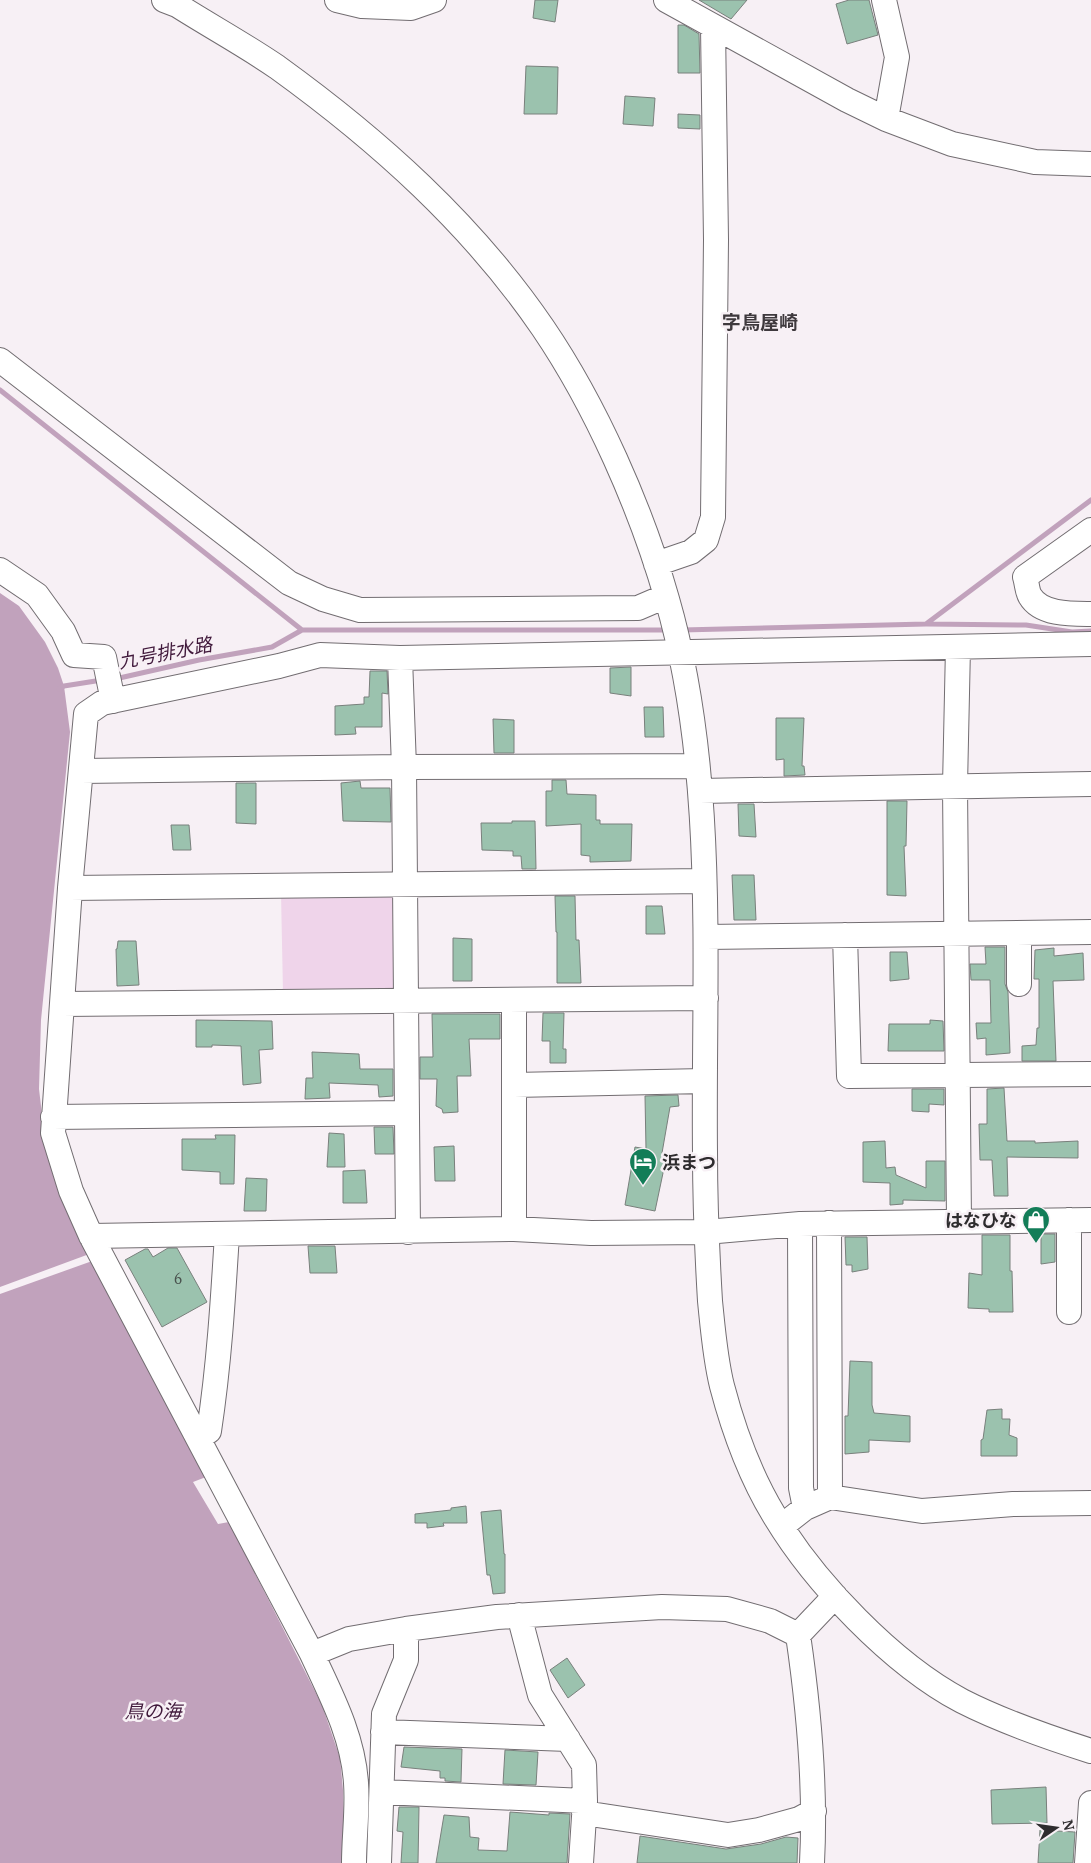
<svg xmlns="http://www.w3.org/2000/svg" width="1091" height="1863" font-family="'PT Serif','Noto Sans JP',serif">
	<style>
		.green { fill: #efd4ea }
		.water { fill: #c1a2bc }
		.pier { fill: #f7f0f5 }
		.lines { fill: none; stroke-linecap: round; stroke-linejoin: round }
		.stream { stroke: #c1a2bc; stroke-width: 5 }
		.building { fill: #9bc2ae; stroke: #79807c }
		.minor-casing { stroke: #726d71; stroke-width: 26 }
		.minor { stroke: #fff; stroke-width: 24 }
		.labels { text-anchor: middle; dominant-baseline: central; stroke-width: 5; stroke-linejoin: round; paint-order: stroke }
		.number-label { font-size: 15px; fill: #49524e }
		.poi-label { font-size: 18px; font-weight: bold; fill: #2e2c2e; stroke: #f7f0f5; text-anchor: start }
		.neighbourhood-label { font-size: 19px; font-weight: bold; fill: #3e393d; stroke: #f7f0f5 }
		.water-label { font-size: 19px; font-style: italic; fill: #40193b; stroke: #f7f0f5 }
	</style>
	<rect width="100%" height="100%" fill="#f7f0f5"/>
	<path class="green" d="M390 892 396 899 399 986 389 992 283 993 281 894Z"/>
	<path class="water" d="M0 593 19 606 45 642 58 668 64 686 70 732 41 1020 39 1089 43 1123 206 1477 193 1482 218 1524 229 1522 322 1705 340 1758 343 1790 344 1828 342 1863H0Z"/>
	<path class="pier" d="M92 1253 95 1260 0 1294V1287Z"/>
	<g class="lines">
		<path class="stream" d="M0 390 302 630
			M927 624 1026 625 1072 632 1091 631
			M682 630 926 624 1091 500
			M115 679 199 660 272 647 302 630H669
			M59 689 64 686 102 680"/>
	</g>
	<path class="building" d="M535 0H558L555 22 533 18Z
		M699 0H747L731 19Z
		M849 0H869L878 35 847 44 836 4Z
		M678 25H684L699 34 700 73H678Z
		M526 66 558 67 557 114H524Z
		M625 96 655 98 653 126 623 124Z
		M678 114 700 115V129L678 128Z
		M631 667V696L610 693V668Z
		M370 671H387L388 694 382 693V727H355L356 734 335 735V706L364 704V697H369Z
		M644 707H663L664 737H645Z
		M776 718H804L802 766H804L805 775 784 776V759L776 760Z
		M493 719 514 720V753H494Z
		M552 780H566L567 794 596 795V820H600V824H632L631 861 590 862V856L581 855V824L546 826V791H552Z
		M360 781 361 788H390L391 822 343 821 341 783Z
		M236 783H256V824L236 823Z
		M887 801H907L906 846H904L906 896 887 895Z
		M738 804H754L756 837 739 836Z
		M512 821H535L536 869H522L521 856H513V851L482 850 481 823H512Z
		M171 825H189L191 850H173Z
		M732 875H754L756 920H734Z
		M555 896H575L576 940H579L581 983H557V932H556Z
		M646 906H662L665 934H646Z
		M453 938 472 939V981H453Z
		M118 941H136L139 985 117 986 116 949H117Z
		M985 947H1005V984L1008 992 1010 1053 986 1055V1038L977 1039 976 1023H991L990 980H971L970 964H986Z
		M1054 948V956L1083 953 1084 980 1053 981 1056 1061H1022V1046L1036 1045 1037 1028H1039V979H1034L1035 950Z
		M890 952H907L909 979 890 981Z
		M543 1013H564L563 1049H566V1063H550V1041H542Z
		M432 1014H500V1039H469L471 1076H457L458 1112 443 1113 442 1109 436 1106 437 1079H420V1057H433Z
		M196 1020 272 1021 273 1049 259 1050 261 1083 243 1085 241 1046 212 1045V1047H196Z
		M930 1020 943 1021 944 1051H888L889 1024H930Z
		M312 1052 359 1054 360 1069H393V1096L379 1097 378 1085 329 1083 330 1098 305 1099 306 1078H313Z
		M1004 1088 1007 1141H1035V1143L1078 1141V1158L1007 1157 1008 1196H994L992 1160H980L979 1124H987V1089Z
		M912 1089H944V1105L929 1104V1112L912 1111Z
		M678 1095 679 1106 670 1107 662 1153 667 1154 655 1211 625 1205 635 1147 646 1149 645 1096Z
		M374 1127H393L394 1154H375Z
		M329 1133 344 1134 345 1167H327Z
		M215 1135H235L234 1184H220V1172L182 1170V1139H216Z
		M885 1141 886 1168 895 1167 896 1175 926 1188V1161H945V1201L903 1200V1204L890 1205V1183L863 1182V1142Z
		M454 1146 455 1181H435L434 1147Z
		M365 1170 367 1203H343V1171Z
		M246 1178 267 1179 266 1211H244Z
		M1041 1234H1055V1262L1041 1264Z
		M982 1235H1010V1271H1012L1013 1312H989V1309L968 1308 969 1273 982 1275Z
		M845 1237H867L868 1269 852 1272V1265H846Z
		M308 1246H335L337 1273H310Z
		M168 1248H177L207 1302 162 1327 125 1260 145 1249H148L153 1257Z
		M850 1361 872 1362V1405L874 1413 910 1416V1442L869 1440V1452L845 1454V1416H848Z
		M1002 1409V1419H1010L1009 1435 1017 1438V1456H981V1440L983 1439 987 1410Z
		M466 1506 467 1523H443L444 1526 427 1528V1523H415V1514L451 1510V1508Z
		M501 1510 504 1554H505V1593L493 1594 490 1575H487L481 1512Z
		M567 1658 585 1685 568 1698 550 1670Z
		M404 1747 462 1749 461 1782 445 1781V1778H440V1771L401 1767Z
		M505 1750 538 1752 536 1785 503 1784Z
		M1046 1787 1047 1823 992 1824 991 1790Z
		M399 1807H419L418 1863H401L403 1832 397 1831Z
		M510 1812 549 1815V1813L570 1814 567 1863H436L444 1815 469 1817 470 1837 479 1838 478 1850 507 1851Z
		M1040 1830 1075 1832 1073 1863H1038Z
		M640 1836 726 1849 761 1844 786 1837 798 1838 797 1863H637Z"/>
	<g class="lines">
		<defs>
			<path id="minor" d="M164 0 177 5C210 26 245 45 277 67 378 140 472 224 543 328 596 406 641 508 667 599 718 775 703 970 705 1152 705 1202 707 1251 710 1301 713 1330 715 1358 722 1386 733 1428 751 1477 774 1515 814 1582 892 1664 962 1701 1003 1722 1047 1737 1091 1751
				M337 0 362 6 411 8 434 0
				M666 0 847 100 886 119 952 144 1035 162 1091 164
				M884 0 897 57 886 119
				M0 360 289 583 323 599 360 610 638 608 666 596
				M1091 530 1025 577C1027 583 1027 591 1030 596 1041 615 1072 614 1091 614
				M656 564 691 552 706 540 713 517 716 240 713 27
				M0 570 37 595 63 631 74 655 104 657 113 701
				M958 647 955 786 959 1222
				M400 658 404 767 408 1232
				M81 771 404 767 697 766
				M700 791 1091 784
				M70 888 704 881
				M845 935 849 1076 1091 1074
				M706 937 1091 932
				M1019 984V933
				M62 1004 706 998
				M514 1085 704 1081
				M53 1117 406 1113
				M829 1223 830 1497
				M800 1224 801 1488 805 1508
				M514 1229V1000
				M91 1236 514 1229 591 1233 706 1232 800 1224 1091 1220
				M1069 1312V1220
				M199 1438 209 1431C219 1365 223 1300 227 1234
				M782 1526 805 1508 830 1497 922 1511 1013 1504 1091 1503
				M519 1615 540 1695 584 1765 585 1801
				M798 1635C809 1710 816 1787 812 1863
				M798 1635 835 1596
				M312 1654 349 1639 406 1629 497 1617 662 1607 727 1609 770 1621 798 1635
				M383 1732 568 1739
				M382 1792 585 1801 581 1863
				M584 1813 728 1835 759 1830 799 1819 814 1811
				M354 1863C354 1837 358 1809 356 1783 353 1736 331 1695 312 1654L91 1236 71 1191 53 1133 70 888 86 714 102 703 279 666 320 655 400 658 1091 644
				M379 1863 384 1714 406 1660V1629
				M1087 1863 1091 1803"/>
		</defs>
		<use href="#minor" class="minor-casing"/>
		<use href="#minor" class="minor"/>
	</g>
	<defs>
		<symbol id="hotel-pin" viewBox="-11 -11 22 30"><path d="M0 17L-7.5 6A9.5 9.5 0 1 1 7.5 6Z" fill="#137d58" stroke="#f7f0f5"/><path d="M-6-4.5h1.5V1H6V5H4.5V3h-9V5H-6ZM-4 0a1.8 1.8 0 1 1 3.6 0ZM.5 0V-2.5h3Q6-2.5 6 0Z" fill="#fff"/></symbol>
		<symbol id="shop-pin" viewBox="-11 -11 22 30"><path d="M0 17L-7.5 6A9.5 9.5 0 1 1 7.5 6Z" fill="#137d58" stroke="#f7f0f5"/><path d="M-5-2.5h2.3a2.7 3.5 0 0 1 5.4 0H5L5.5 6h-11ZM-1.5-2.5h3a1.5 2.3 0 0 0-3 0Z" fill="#fff"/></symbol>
	</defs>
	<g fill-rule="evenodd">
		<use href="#hotel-pin" x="627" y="1146" width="32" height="43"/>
		<use href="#shop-pin" x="1020" y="1204" width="32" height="43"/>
	</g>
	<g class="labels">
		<g class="number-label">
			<text x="178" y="1278">6</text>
		</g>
		<g class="poi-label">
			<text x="662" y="1162">浜まつ</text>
			<text x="1017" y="1220" text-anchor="end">はなひな</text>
		</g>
		<g class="neighbourhood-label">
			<text x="760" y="321">字鳥屋崎</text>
		</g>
		<g class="water-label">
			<text transform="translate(165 652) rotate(-11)">九号排水路</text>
			<text x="153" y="1710">鳥の海</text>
		</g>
	</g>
	<g transform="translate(1056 1828) rotate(77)" stroke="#f7f0f5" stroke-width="4" paint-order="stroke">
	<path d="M0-4L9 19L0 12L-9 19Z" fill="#2e2c2e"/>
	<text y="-8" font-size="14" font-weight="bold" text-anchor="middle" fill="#2e2c2e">N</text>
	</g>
</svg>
